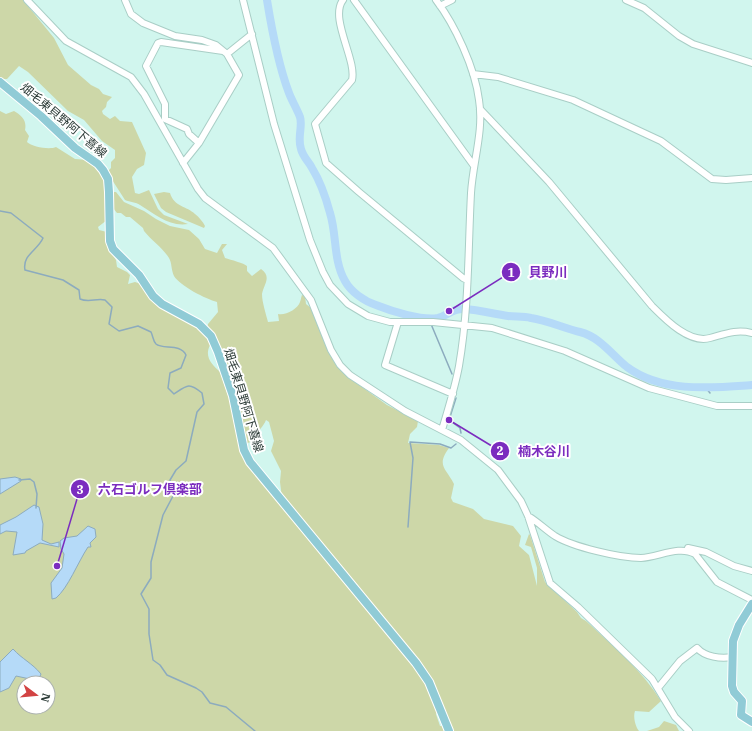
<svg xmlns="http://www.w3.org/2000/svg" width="752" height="731" font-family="'IBM Plex Serif','Noto Sans JP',serif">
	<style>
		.green { fill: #cdd7a8; fill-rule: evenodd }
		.water { fill: #b5daf8; stroke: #8cabbe }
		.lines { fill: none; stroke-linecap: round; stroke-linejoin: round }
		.stream { stroke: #8cabbe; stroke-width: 1.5 }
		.river { stroke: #b5daf8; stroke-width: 8 }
		.minor-casing { stroke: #a9cec6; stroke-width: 8 }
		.major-casing { stroke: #fff; stroke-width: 10 }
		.minor { stroke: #fff; stroke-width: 6 }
		.major { stroke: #90cbd6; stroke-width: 8 }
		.labels { text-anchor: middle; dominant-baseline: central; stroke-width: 4; stroke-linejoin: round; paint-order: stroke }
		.street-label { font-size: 12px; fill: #2d3c38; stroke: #fff }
		.leader { fill: none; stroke: #7b2cbf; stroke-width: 1.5 }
		.callout-dot { fill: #7b2cbf; stroke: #fff; stroke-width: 1.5 }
		.mark-label { font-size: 12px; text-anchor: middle; font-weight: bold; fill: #fff }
		.callout-label { font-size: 13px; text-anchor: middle; font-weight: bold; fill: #7b2cbf; stroke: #fff; stroke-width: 4; stroke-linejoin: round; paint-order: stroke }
	</style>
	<rect width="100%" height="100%" fill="#d1f6ee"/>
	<path class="green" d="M0 0H23L54 38 68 65 91 85 99 89 103 94 112 97 107 102 106 107 102 111 103 114 110 119 115 116 120 121 132 122 146 153 144 165 137 169 132 177 135 193 139 194 149 190 158 209 164 215 188 224C169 227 155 214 140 205 136 202 130 202 125 200L107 172 111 168V162L115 158V150L102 141 84 120 68 111 28 72 19 66 7 79H0Z
		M0 111 6 114 14 111C22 116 27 120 25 130L29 136 27 142C32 147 50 150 56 147L75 159 88 160 97 166 105 178 107 220 98 227 99 230 107 232V246L116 260 117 267 127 272 130 275 128 284 135 282 141 284C160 299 203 323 210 345 204 357 212 365 220 372L253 470 421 673 437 712 436 714 440 726H442L444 731H0ZM24 683H48V707H24Z
		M112 192H116L124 202 144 211 156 219 170 226 189 230 199 239 205 249 217 253 222 244H227L222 250 225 258C231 260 244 263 247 266V271L252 276 261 269C272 277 264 284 262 294 262 302 266 314 268 322L279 321 278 314C285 316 298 309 300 302 301 300 301 297 302 295L305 296 306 304 311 308 348 377 387 405 418 421 417 427 410 434 408 443 439 445 449 448C436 466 446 468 454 484L451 498 453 502 473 509 484 519 513 526 521 536 519 546 529 555 537 586V568L531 547 525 545 529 534 530 535 545 582 577 612 581 618 586 621C613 646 642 670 661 701L649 712 635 711C633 716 635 726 639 731H453L432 681 282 498 280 482 281 471 271 451 274 441 269 422 266 420C263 428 255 433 252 441L246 444 207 329 208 324 218 312 217 302C206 299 180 286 174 276 171 270 172 263 169 258 163 248 151 240 144 231L143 228 130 217H126L121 213H117L113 208Z
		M164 192 170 193C174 207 187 206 195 214 199 217 203 222 205 226L204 228 166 212 161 208 154 194Z
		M664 721 676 725 679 731H647L659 727Z"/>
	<path class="water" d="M15 477 21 479V481L0 494V479Z
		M34 505 39 507 43 524 42 540 51 544 59 542V547L40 543 26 551 25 553 13 555 17 532 6 531 0 534V525L16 517Z
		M88 526 95 529 96 537 90 543 91 547H88C78 562 68 588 56 598L52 599 51 583 62 568 64 554 61 549 60 541 64 538 77 536Z
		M13 649C22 659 32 663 41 674L37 683H32L30 679 16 676 9 688 0 692V662Z"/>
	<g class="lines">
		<path class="stream" d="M0 211 11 213 43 238C38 250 22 255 25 270L63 280 79 290 80 299C89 303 96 298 105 300L112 307 109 324 119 331 138 326 151 332C153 336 153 341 156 344 163 350 180 343 186 355L181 368 170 373 168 388 174 394C187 385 189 382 202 393L204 404 197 412 186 461 176 470 170 480 173 496 163 515 151 562V578L141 594 149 609V634L153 660 160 665 167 675 196 688 202 692 210 703 226 707 255 731
			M431 324 452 374
			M706 388 710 393
			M456 398 449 420 460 428 461 433
			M19 480 30 479 34 482 37 494 36 508
			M408 527 413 458 410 442 440 444 451 448 456 444"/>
		<path class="river" d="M267 0C272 31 278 64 289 93 292 101 297 109 300 117 303 126 297 138 301 149 303 157 309 162 312 168 320 181 326 198 330 213 337 235 333 260 345 281 351 292 364 301 376 305 391 311 422 321 438 318 447 316 452 308 465 309 479 310 494 314 508 316 516 317 523 316 531 318 546 320 564 328 580 332 600 337 612 355 627 367 662 393 711 388 752 385"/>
		<defs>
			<path id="minor" d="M27 0 66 41 131 77 144 94 198 189 205 198 273 248 311 300 331 350 340 365 350 375 405 411 461 440 498 470 521 501 528 516 550 583 578 607 652 679 675 717 689 731
				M125 0 131 14 143 23 175 36 202 40 216 45 227 54 239 75 199 143 183 163
				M243 0 274 124 310 240 323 272 330 285 348 304 368 316 390 322H433L492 328 565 351 649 388 717 406H752
				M343 0C329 18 357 60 352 80L315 124 326 163 359 192 463 278 467 280
				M354 0 474 166
				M436 0C455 25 475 68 479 100 484 131 473 161 471 193 468 251 469 308 459 366 455 388 448 409 442 430
				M626 0 644 8 679 36 693 44 752 63
				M440 6 452 0
				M227 54 252 34
				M473 74 498 77 573 100 661 141 712 179 726 180 752 178
				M480 109 549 182 652 306C665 319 689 344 710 338 725 334 736 329 752 333
				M199 143 189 134 187 129 165 119V104L146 66 158 43 161 42 223 51
				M398 322 385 365 453 394
				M528 516C538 522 546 530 555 536 573 547 620 558 641 558 659 557 679 545 695 554L717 582 752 600
				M688 548 706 552 734 566 752 571
				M658 688 680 661 697 648C705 657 721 659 732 657"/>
			<path id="major" d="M0 82 41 116 75 148 98 164 103 170 108 179 109 192 110 241 113 249 139 275 153 296 162 304 199 324 211 336 218 352 233 396 244 450 250 462 416 663 429 682 449 731
				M752 604 739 625 733 641 732 686 734 692 742 701 741 715 752 722"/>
		</defs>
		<use href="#minor" class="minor-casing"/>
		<use href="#major" class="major-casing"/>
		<use href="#minor" class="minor"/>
		<use href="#major" class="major"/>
	</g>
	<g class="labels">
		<g class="street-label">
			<text transform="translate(64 120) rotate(40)">畑毛東貝野阿下喜線</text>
			<text transform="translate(244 400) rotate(73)">畑毛東貝野阿下喜線</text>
		</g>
	</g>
	<path class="leader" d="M449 311L511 272M449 420L500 451M57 566L80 489"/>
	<g class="callout-dot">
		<circle cx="449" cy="311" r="4"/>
		<circle cx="449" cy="420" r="4"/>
		<circle cx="57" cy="566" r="4"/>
		<circle cx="511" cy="272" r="10"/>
		<circle cx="500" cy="451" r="10"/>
		<circle cx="80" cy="489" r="10"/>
	</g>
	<g class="mark-label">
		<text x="511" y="277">1</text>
		<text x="500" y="455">2</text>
		<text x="80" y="494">3</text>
	</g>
	<g class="callout-label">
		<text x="548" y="277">貝野川</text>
		<text x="544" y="456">楠木谷川</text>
		<text x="150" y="494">六石ゴルフ倶楽部</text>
	</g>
	<g transform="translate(36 695) rotate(106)"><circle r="19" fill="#ffffff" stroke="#abb1af"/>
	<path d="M0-3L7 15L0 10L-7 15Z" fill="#d24343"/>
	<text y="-6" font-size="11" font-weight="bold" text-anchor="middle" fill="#2d3c38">N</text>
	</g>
</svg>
